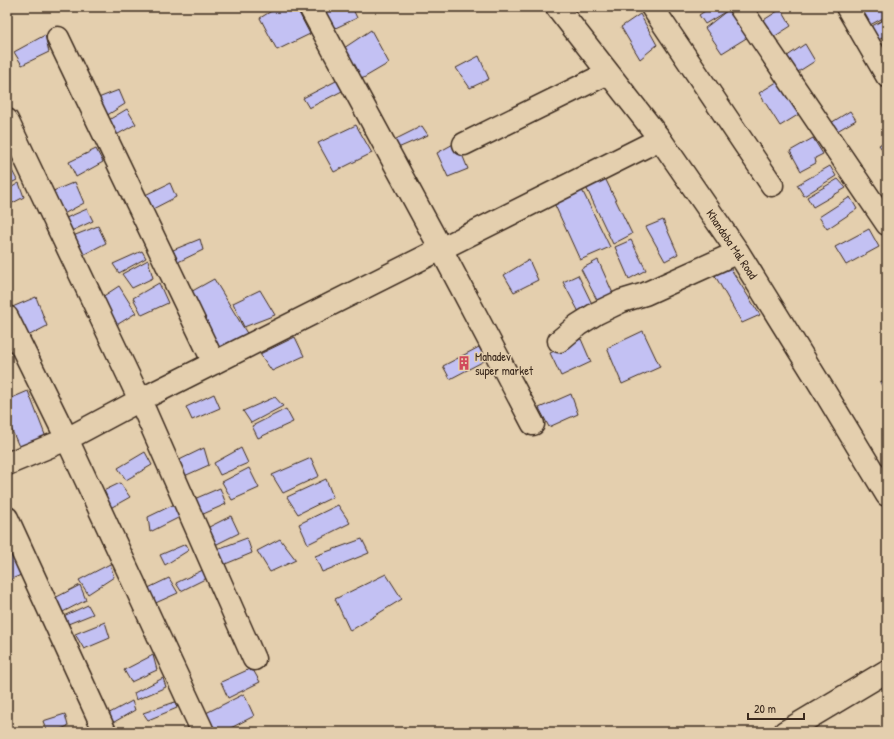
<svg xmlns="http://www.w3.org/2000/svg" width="894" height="739" font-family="'Patrick Hand',sans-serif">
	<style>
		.building { fill: #c3c1f3; stroke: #3b2a1e }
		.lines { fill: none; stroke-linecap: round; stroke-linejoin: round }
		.minor-casing { stroke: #3b2a1e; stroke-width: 25 }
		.minor { stroke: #e4cfae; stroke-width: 22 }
		.labels { text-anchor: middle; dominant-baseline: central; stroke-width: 3; stroke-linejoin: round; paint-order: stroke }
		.street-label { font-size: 12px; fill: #3b2a1e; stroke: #e4cfae }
		.poi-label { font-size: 12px; fill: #3b2a1e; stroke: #e4cfae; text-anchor: start }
	</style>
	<rect width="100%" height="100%" fill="#e4cfae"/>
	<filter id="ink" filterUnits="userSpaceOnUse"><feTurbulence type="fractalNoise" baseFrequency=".025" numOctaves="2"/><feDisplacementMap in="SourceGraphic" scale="8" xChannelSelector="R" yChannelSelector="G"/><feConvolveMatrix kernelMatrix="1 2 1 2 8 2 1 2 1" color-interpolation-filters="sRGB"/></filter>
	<g filter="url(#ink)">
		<path class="building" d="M278 7H296L310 34 277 50 260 18Z
			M316 7H352L357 18 329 31Z
			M711 7H726L728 10 705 24 699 15Z
			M860 7H887V16L868 26 858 8Z
			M781 9 791 26 769 40 759 23Z
			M728 10 748 37 722 53 705 28Z
			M640 14 657 45 640 59 621 27Z
			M887 18V35L877 41 870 27Z
			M371 30 389 63 360 80 344 48Z
			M45 35 49 52 22 65 14 52Z
			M805 44 815 61 790 77 783 59Z
			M479 56 489 79 470 88 456 68Z
			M338 80 344 90 309 108 303 98Z
			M780 80 801 113 780 126 759 93Z
			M119 90 125 104 101 119 93 100Z
			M127 109 136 124 111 138 107 121Z
			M850 111 856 120 832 134 826 126Z
			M356 125 372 153 334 172 318 143Z
			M422 126 428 135 398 148 394 140Z
			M813 138 823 154 815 158 816 163 801 171 790 151Z
			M887 140V156L879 145Z
			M457 142 468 169 448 177 437 153Z
			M96 149 103 162 76 177 69 162Z
			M9 165 17 180 7 185V166Z
			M830 166 836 176 804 196 797 185Z
			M605 178 632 234 613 244 586 187Z
			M838 179 846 188 813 207 807 197Z
			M75 182 84 203 58 217 46 194Z
			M19 183 24 197 7 206V190Z
			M170 183 176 197 147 212 141 197Z
			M581 188 610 247 580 260 554 203Z
			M850 197 857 209 827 229 819 217Z
			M87 209 93 221 67 233 59 221Z
			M663 220 678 254 665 261 646 227Z
			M98 226 106 243 77 258 68 238Z
			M869 229 879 247 846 265 835 247Z
			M200 239 203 250 178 262 173 250Z
			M631 240 646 270 629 279 615 247Z
			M142 251 146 258 119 273 113 264Z
			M148 260 153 278 132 288 122 274Z
			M529 260 538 280 514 292 504 275Z
			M598 260 615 298 600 306 581 269Z
			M729 266 760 315 742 323 714 274Z
			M578 275 594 308 580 314 563 282Z
			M214 279 248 335 215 353 187 294Z
			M159 283 168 303 142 315 133 298Z
			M119 286 136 313 115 326 99 299Z
			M260 290 275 315 244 327 233 303Z
			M36 297 47 326 24 338 10 308Z
			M643 331 660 367 622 384 607 348Z
			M295 337 304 356 272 371 260 354Z
			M581 339 591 362 561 376 550 353Z
			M479 347 486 360 450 379 443 366Z
			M887 379V396L880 382Z
			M28 391 47 440 20 449 7 419V400Z
			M214 394 220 408 192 420 186 407Z
			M571 394 578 414 549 427 539 408Z
			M275 397 283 406 251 423 243 411Z
			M286 409 293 422 258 438 252 426Z
			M204 448 209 465 180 478 171 464Z
			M241 448 248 463 220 475 214 463Z
			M145 452 152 465 126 480 118 468Z
			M311 458 319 476 283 493 272 475Z
			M249 468 259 488 232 500 222 482Z
			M326 479 333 497 298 514 287 497Z
			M120 483 130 497 105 511 97 494Z
			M220 488 226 504 201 515 192 500Z
			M177 503 182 516 150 532 148 517Z
			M338 505 350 523 308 544 299 524Z
			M231 516 239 533 213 546 205 529Z
			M247 538 252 553 223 565 215 550Z
			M280 539 296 560 270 572 257 551Z
			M362 539 369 553 322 572 315 556Z
			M186 544 189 550 165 565 160 555Z
			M10 552 21 575 7 581V553Z
			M110 564 114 577 88 594 79 580Z
			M207 568 211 576 181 591 176 583Z
			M386 574 402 599 350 631 335 599Z
			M169 578 178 593 151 605 142 591Z
			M80 585 86 600 57 615 49 601Z
			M88 605 93 614 63 626 59 618Z
			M105 622 110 638 84 649 75 634Z
			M153 655 157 670 131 682 124 670Z
			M252 668 260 682 228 698 221 682Z
			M163 678 166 687 136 700 134 693Z
			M244 694 254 716 223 732H210L202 715Z
			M132 701 135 710 109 725 104 716Z
			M175 702 177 708 148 720 143 713Z
			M65 714 68 726 54 732H47L43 721Z"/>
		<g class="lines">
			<defs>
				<path id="minor" d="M310 7 441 249 533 424
					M557 7 660 139 738 252 826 394 887 495
					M652 7 772 185
					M740 7 887 224
					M847 7 887 76
					M58 38 214 363
					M7 120 140 400 254 659
					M464 144 608 73
					M7 317 67 439 203 732
					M559 341 578 325 597 313 622 301 645 294 738 252
					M7 464 67 439 140 400 660 139
					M7 518 105 732
					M785 732 887 671"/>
			</defs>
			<use href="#minor" class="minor-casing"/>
			<use href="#minor" class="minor"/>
		</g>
	</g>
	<defs>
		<symbol id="building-bare" viewBox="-9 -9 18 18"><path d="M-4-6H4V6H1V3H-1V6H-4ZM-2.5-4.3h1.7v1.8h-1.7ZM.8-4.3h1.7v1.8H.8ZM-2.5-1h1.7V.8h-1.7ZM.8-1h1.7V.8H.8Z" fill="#d1495b" stroke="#e4cfae" stroke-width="2.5" paint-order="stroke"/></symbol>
	</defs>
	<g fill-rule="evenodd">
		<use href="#building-bare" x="454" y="353" width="20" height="20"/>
	</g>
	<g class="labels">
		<g class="street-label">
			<text transform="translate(732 244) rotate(56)">Khandoba Mal Road</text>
		</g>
		<g class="poi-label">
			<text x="475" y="356">Mahadev<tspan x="475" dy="14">super market</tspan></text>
		</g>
	</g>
	<rect width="894" height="739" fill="none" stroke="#e4cfae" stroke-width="24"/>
	<rect x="12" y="12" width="870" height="715" fill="none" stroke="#3b2a1e" stroke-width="1.5" filter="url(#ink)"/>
	<path d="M748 713v6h56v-6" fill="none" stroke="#3b2a1e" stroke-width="2"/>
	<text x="754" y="713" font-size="12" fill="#3b2a1e" stroke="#e4cfae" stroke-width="3" paint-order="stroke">20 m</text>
</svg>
